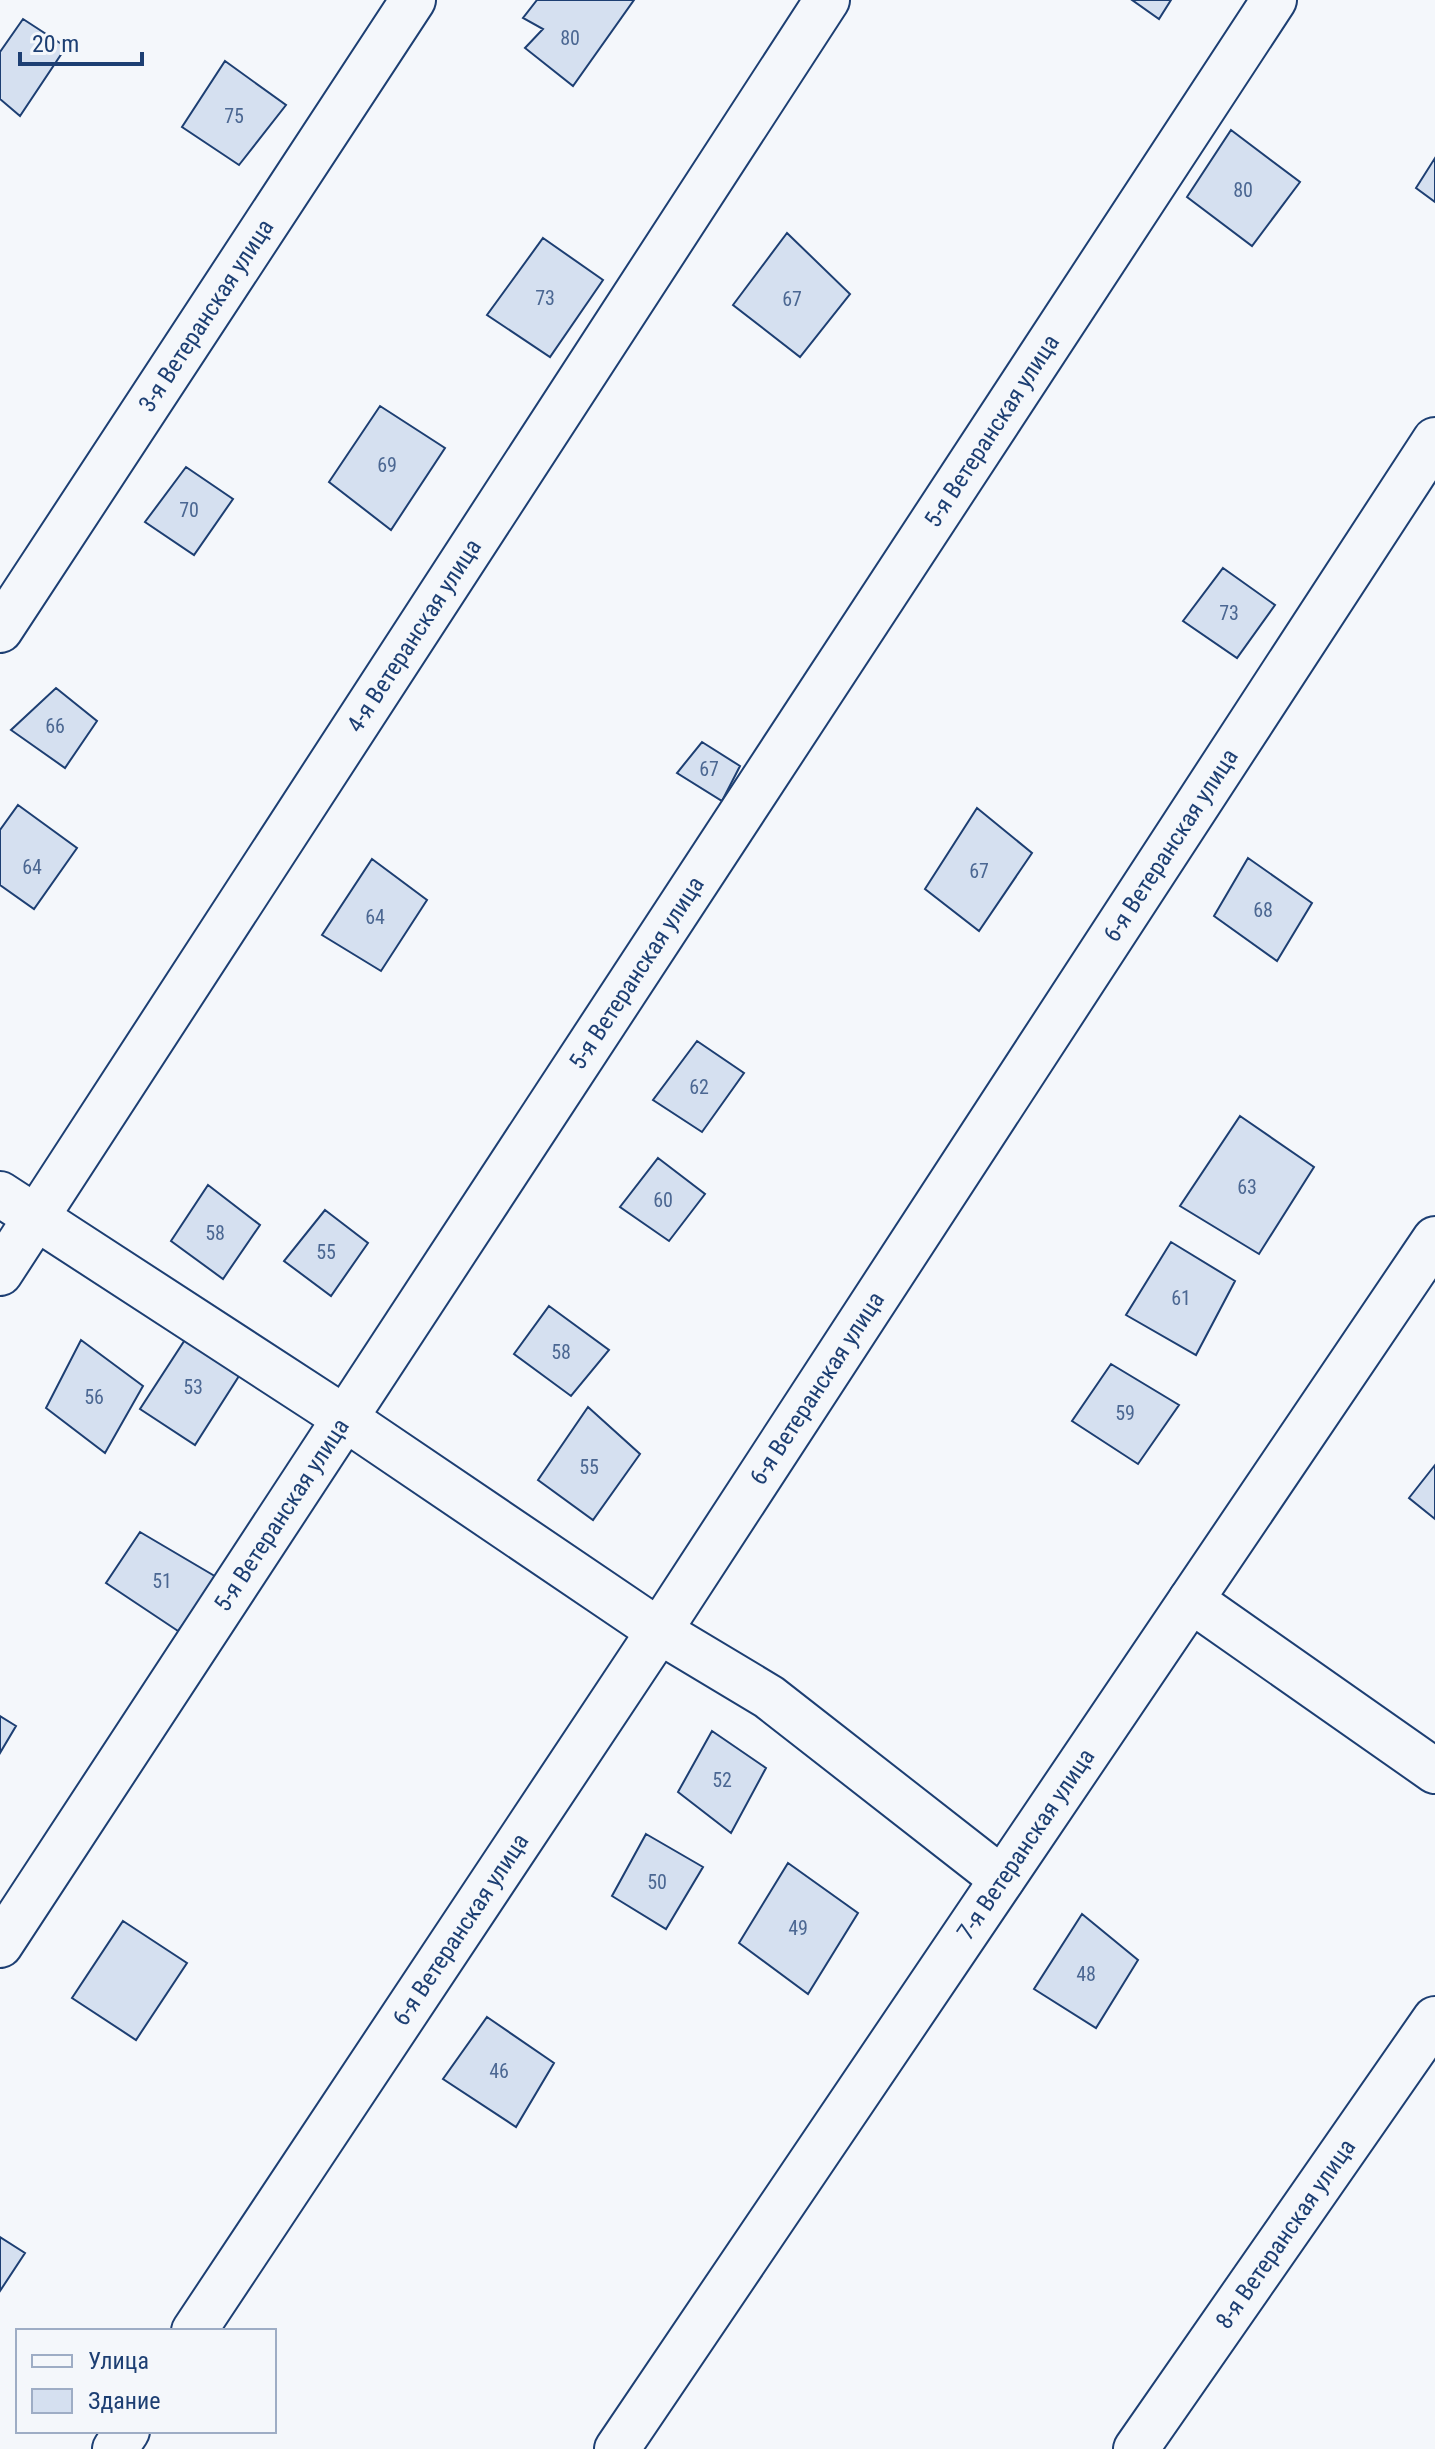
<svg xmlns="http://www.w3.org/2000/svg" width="1435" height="2449" font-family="'Roboto Condensed',sans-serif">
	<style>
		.building { fill: #d5e0f0; stroke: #1d3f73; stroke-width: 2 }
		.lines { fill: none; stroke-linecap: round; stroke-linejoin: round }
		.minor-casing { stroke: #1d3f73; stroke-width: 48 }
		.minor { stroke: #f4f7fb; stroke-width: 44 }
		.labels { text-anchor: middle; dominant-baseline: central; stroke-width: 6; stroke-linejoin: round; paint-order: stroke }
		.number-label { font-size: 20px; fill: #4b6792 }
		.street-label { font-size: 24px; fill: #1d3f73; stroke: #f4f7fb }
	</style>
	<rect width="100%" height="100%" fill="#f4f7fb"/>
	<path class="building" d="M537 0H634L573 86 525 48 543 29 523 18Z
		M1132 0H1171L1159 19Z
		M23 19 66 47 20 116 0 99V52Z
		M225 61 286 105 239 165 182 127Z
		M1231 130 1300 182 1252 246 1187 197Z
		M1435 158V202L1416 188Z
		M787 233 850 294 800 357 733 305Z
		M543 238 603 280 550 357 487 315Z
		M380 406 445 448 391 530 329 482Z
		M186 467 233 499 194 555 145 522Z
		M1223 568 1275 605 1237 658 1183 621Z
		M56 688 97 721 65 768 11 730Z
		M702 742 740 766 722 801 677 773Z
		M18 805 77 848 34 909 0 885V830Z
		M977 808 1032 853 979 931 925 889Z
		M1248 858 1312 903 1277 961 1214 916Z
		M372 859 427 900 381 971 322 935Z
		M697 1041 744 1073 702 1132 653 1100Z
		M1240 1116 1314 1167 1259 1254 1180 1206Z
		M658 1158 705 1194 669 1241 620 1207Z
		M208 1185 260 1225 223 1279 171 1241Z
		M325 1210 368 1243 331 1296 284 1261Z
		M1171 1242 1235 1281 1196 1355 1126 1315Z
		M549 1306 609 1350 571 1396 514 1354Z
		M192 1329 246 1365 195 1445 140 1409Z
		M81 1340 143 1386 105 1453 46 1408Z
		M1111 1364 1179 1405 1138 1464 1072 1421Z
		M588 1407 640 1454 593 1520 538 1480Z
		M1435 1465V1519L1409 1498Z
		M140 1532 218 1578 178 1631 106 1583Z
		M0 1716 16 1726 0 1753Z
		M712 1731 766 1768 731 1833 678 1792Z
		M646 1834 703 1867 666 1929 612 1896Z
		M788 1863 858 1913 808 1994 739 1943Z
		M1082 1914 1138 1960 1096 2028 1034 1989Z
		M123 1921 187 1963 136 2040 72 1998Z
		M487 2017 554 2063 516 2127 443 2079Z
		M0 2237 25 2253 0 2291Z"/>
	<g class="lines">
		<defs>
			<g id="minor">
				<path id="s1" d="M0 630 413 0"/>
				<path d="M0 1194 346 1419 659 1631 769 1697 1002 1879"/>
				<path id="s2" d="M0 1273 827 0"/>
				<path d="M1191 1600 1435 1771"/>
				<path id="s3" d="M0 1945 1274 0"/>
				<path id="s4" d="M194 2331 659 1631 1435 440"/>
				<path d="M115 2449 127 2431"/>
				<path id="s5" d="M617 2449 1435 1239"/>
				<path id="s6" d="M1136 2449 1435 2019"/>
			</g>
		</defs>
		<use href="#minor" class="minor-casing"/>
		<use href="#minor" class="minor"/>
	</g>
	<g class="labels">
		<g class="number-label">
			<text x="570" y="38">80</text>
			<text x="234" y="116">75</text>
			<text x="1243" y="190">80</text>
			<text x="545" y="298">73</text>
			<text x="792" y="299">67</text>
			<text x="387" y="465">69</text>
			<text x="189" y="510">70</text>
			<text x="1229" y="613">73</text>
			<text x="55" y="726">66</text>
			<text x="709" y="769">67</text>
			<text x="32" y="867">64</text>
			<text x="979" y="871">67</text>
			<text x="1263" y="910">68</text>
			<text x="375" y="917">64</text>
			<text x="699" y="1087">62</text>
			<text x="1247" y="1187">63</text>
			<text x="663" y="1200">60</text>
			<text x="215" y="1233">58</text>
			<text x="326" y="1252">55</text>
			<text x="1181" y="1298">61</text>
			<text x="561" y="1352">58</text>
			<text x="193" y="1387">53</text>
			<text x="94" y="1397">56</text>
			<text x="1125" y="1413">59</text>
			<text x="589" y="1467">55</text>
			<text x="162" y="1581">51</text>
			<text x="722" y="1780">52</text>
			<text x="657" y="1882">50</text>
			<text x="798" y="1928">49</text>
			<text x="1086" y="1974">48</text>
			<text x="499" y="2071">46</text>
		</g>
		<g class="street-label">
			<text stroke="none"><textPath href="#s1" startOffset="376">3-я Ветеранская улица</textPath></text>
			<text stroke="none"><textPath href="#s3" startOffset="1810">5-я Ветеранская улица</textPath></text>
			<text stroke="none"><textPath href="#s2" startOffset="760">4-я Ветеранская улица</textPath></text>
			<text stroke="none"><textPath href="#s4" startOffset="1778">6-я Ветеранская улица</textPath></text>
			<text stroke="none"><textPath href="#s3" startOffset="1162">5-я Ветеранская улица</textPath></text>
			<text stroke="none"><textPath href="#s4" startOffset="1130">6-я Ветеранская улица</textPath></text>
			<text stroke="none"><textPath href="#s3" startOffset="514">5-я Ветеранская улица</textPath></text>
			<text stroke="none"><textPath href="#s5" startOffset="730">7-я Ветеранская улица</textPath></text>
			<text stroke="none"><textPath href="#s4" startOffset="482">6-я Ветеранская улица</textPath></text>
			<text stroke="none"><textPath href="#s6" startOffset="262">8-я Ветеранская улица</textPath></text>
		</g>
	</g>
	<rect x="16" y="2329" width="260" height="104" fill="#f4f7fb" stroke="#9eadc5" stroke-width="2"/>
	<rect x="32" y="2355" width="40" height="12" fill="#f4f7fb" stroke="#9eadc5" stroke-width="2"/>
	<text x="88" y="2369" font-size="24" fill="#1d3f73">Улица</text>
	<rect x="32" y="2389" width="40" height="24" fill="#d5e0f0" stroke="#9eadc5" stroke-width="2"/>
	<text x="88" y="2409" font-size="24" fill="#1d3f73">Здание</text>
	<path d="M20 52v12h122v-12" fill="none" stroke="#1d3f73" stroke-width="4"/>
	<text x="32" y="52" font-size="24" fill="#1d3f73" stroke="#f4f7fb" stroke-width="6" paint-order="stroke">20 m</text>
</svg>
